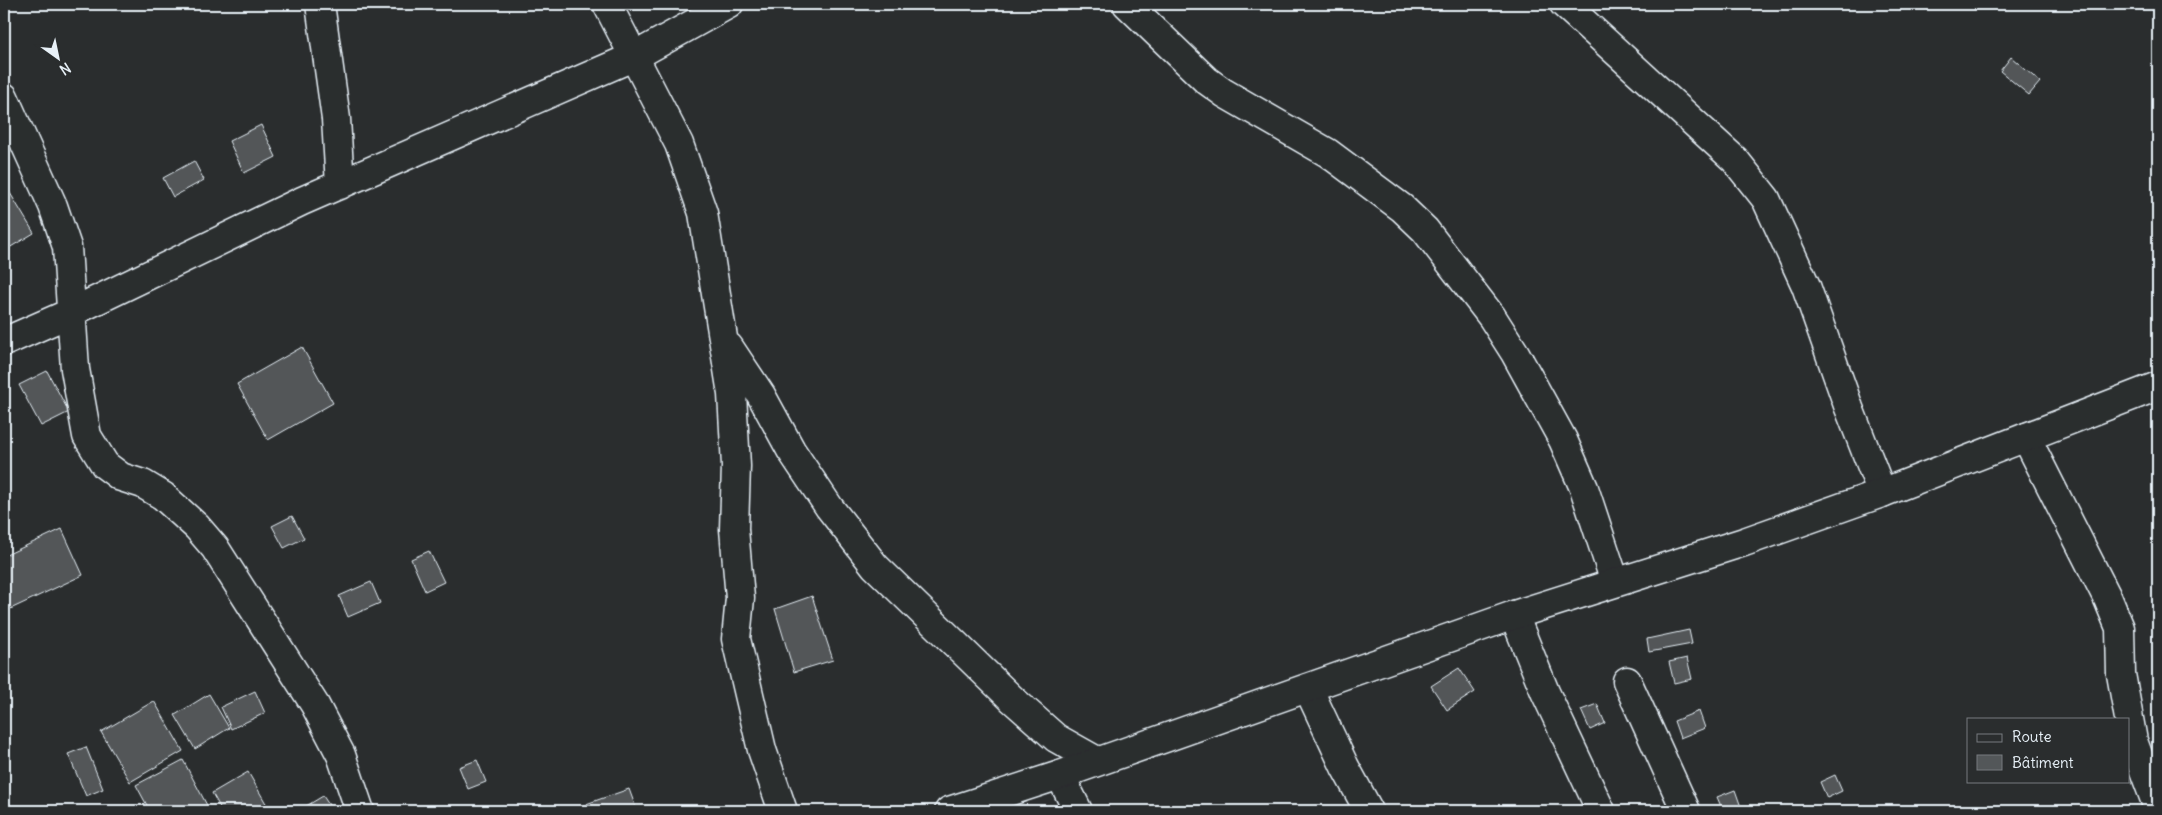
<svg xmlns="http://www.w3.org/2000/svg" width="2162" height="815" font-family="Delius,sans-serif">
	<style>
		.building { fill: #535759; stroke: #e8f1f8 }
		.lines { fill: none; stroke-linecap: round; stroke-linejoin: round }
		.street-casing { stroke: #e8f1f8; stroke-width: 31 }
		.secondary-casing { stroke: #e8f1f8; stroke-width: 31 }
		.street { stroke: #2a2d2e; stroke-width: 28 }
		.secondary { stroke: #2a2d2e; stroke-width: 28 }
	</style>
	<rect width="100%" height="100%" fill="#2a2d2e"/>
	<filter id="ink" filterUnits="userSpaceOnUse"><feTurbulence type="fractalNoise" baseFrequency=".02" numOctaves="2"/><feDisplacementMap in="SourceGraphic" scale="10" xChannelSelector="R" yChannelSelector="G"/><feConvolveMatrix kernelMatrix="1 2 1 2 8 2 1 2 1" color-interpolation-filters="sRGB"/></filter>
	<g filter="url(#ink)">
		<path class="building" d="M2011 57 2040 82 2029 95 2000 71Z
			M261 125 276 157 244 173 229 141Z
			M194 161 204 180 173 197 163 178Z
			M4 183 34 233 4 251Z
			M302 347 333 403 268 440 237 384Z
			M47 371 69 412 41 426 19 385Z
			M292 516 304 538 284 548 272 526Z
			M62 529 83 575 4 612V556Z
			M429 551 444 582 425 591 411 559Z
			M371 582 380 603 348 617 339 596Z
			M812 596 833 660 794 672 775 609Z
			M1689 630 1692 644 1649 652 1647 639Z
			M1687 658 1692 679 1674 683 1669 662Z
			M1459 668 1475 692 1447 710 1431 686Z
			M255 691 265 713 231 729 221 707Z
			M209 694 229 728 195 749 175 715Z
			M154 701 183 751 130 782 101 732Z
			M1597 704 1605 723 1590 730 1581 710Z
			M1699 711 1705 728 1680 738 1674 721Z
			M86 747 103 789 86 796 68 754Z
			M183 760 210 811H150L136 785Z
			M477 760 486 782 468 789 459 767Z
			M248 772 268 807 261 811H222L212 793Z
			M1835 775 1842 791 1827 798 1820 782Z
			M629 789 637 811H588L586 804Z
			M1735 790 1741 807 1731 811H1723L1717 797Z
			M323 796 333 811H298Z"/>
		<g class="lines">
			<defs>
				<path id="street" d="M320 4 336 119 340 185
					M607 4 679 144 703 213 732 394 736 466 734 529 740 598 736 639 762 750 783 811
					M1127 4 1206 80 1224 93 1328 153 1402 208 1425 230 1492 317 1515 353 1563 440 1584 488 1615 582
					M1564 4 1735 160 1766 199 1806 286 1849 408 1882 493
					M4 97 53 206 67 247 75 369 87 436 105 465 121 477 143 484 163 496 197 527 215 548 315 705 341 755 360 811
					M4 342 70 313 302 201 635 56 729 4
					M729 347 761 395 791 450 829 507 875 566 1012 699 1056 738 1097 761
					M2026 437 2108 599 2120 628 2121 674 2133 741 2158 808
					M1514 615 1545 692 1601 811
					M1627 681 1686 811
					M1308 688 1345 767 1369 811
					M1060 775 1078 811"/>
				<path id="secondary" d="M949 811 1060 775 1514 615 1744 542 1882 493 2158 386"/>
			</defs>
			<use href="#street" class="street-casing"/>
			<use href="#secondary" class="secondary-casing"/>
			<use href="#street" class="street"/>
			<use href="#secondary" class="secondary"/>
		</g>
	</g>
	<rect width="2162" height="815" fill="none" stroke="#2a2d2e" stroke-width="20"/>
	<rect x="10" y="10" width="2142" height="795" fill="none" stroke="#e8f1f8" stroke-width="2" filter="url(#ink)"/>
	<rect x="1967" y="718" width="162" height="65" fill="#2a2d2e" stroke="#767b7f"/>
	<rect x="1977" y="734" width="25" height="8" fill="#2a2d2e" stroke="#767b7f"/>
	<text x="2012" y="742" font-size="15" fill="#e8f1f8">Route</text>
	<rect x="1977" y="755" width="25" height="15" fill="#535759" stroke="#767b7f"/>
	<text x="2012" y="768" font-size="15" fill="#e8f1f8">Bâtiment</text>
	<g transform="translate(58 58) rotate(147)" stroke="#2a2d2e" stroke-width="4" paint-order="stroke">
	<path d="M0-4L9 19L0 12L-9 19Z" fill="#e8f1f8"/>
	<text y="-8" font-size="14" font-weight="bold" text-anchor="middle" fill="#e8f1f8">N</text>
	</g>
</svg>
